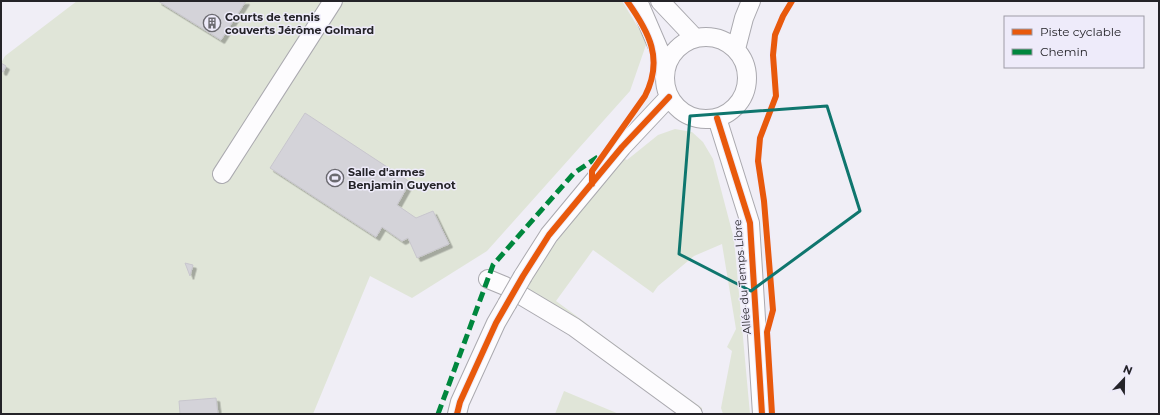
<svg xmlns="http://www.w3.org/2000/svg" width="1160" height="415" font-family="Montserrat,sans-serif">
	<style>
		.green { fill: #e0e5d8 }
		.building { fill: #d4d3d9; stroke: #c8c6cd; filter: url(#shadow) }
		.lines { fill: none; stroke-linecap: round; stroke-linejoin: round }
		.minor-casing { stroke: #aaa9af; stroke-width: 20 }
		.minor { stroke: #fdfcfe; stroke-width: 18 }
		.minor-bridge-casing { stroke: #aaa9af; stroke-width: 20; stroke-linecap: butt }
		.minor-bridge { stroke: #fdfcfe; stroke-width: 18 }
		.quiet { stroke: #00873e; stroke-width: 5; stroke-dasharray: 10 5; stroke-linecap: butt }
		.cycleway-casing { stroke: #eeebfa; stroke-width: 8 }
		.cycleway { stroke: #e8590c; stroke-width: 6 }
		.marked { fill: none; stroke: #0f766e; stroke-width: 3; stroke-linejoin: round }
		.labels { text-anchor: middle; dominant-baseline: central; stroke-width: 3; stroke-linejoin: round; paint-order: stroke }
		.poi-label { font-size: 11px; font-weight: bold; fill: #242328; stroke: #eeebfa; text-anchor: start }
		.street-label { font-size: 11px; fill: #242328; stroke: #eeebfa }
	</style>
	<defs>
		<filter id="shadow"><feDropShadow dx="3.5" dy="3.5" stdDeviation="0" flood-color="#0004"/></filter>
	</defs>
	<rect width="100%" height="100%" fill="#f0eef6"/>
	<path class="green" d="M77 1H622L647 42 630 91 487 251 412 298 370 276 313 414H1V63L5 56Z
		M675 129 692 132 703 142 713 159 734 239 750 414H723L721 408 732 351 727 347 736 329 722 244 694 256 658 286 653 293 593 250 556 301 590 326 585 328 525 292 540 264 576 215 625 159 627 160 658 135Z
		M595 330 702 408V414H697L589 339Z
		M564 391 619 414H555Z"/>
	<path class="building" d="M158 1H246L221 40Z
		M1 63 6 66 3 72 1 71Z
		M305 113 410 182 397 205 416 218 433 211 449 244 417 258 408 238 402 241 382 227 376 237 270 168Z
		M185 263 193 265 190 276Z
		M216 398 218 414H180L179 401Z"/>
	<g class="lines">
		<defs>
			<path id="minor" d="M638 1 666 66
				M660 1 695 38
				M665 78a41 41 0 1 1 82 0a41 41 0 1 1-82 0Z
				M736 49 744 18 751 1
				M717 118 750 223 762 414
				M222 174 333 1
				M523 276 549 235 622 147 669 97
				M488 279 505 286
				M522 296 574 327 693 414
				M457 414 460 402 496 323 507 304"/>
		</defs>
		<use href="#minor" class="minor-casing"/>
		<use href="#minor" class="minor"/>
		<defs>
			<path id="minor-bridge" d="M507 304 523 276"/>
		</defs>
		<use href="#minor-bridge" class="minor-bridge-casing"/>
		<use href="#minor-bridge" class="minor-bridge"/>
		<path class="quiet" d="M438 414 493 265 574 173 598 157"/>
		<defs>
			<path id="cycleway" d="M717 118 750 223 762 414
				M592 184V171L645 96C664 59 649 32 627 1
				M457 414 460 402 496 323 523 276 549 235 622 147 669 97
				M772 414 767 332 773 310 764 201 758 161 760 138 776 96 773 55 775 35 783 16 792 1"/>
		</defs>
		<use href="#cycleway" class="cycleway-casing"/>
		<use href="#cycleway" class="cycleway"/>
	</g>
	<path class="marked" d="M827 106 860 211 751 291 679 254 690 116Z"/>
	<defs>
		<symbol id="building-ring" viewBox="-11 -11 22 22"><circle r="9.5" fill="#eeebfa" stroke="#6b6a70" stroke-width="1.5"/><path d="M-4-6H4V6H1V3H-1V6H-4ZM-2.5-4.3h1.7v1.8h-1.7ZM.8-4.3h1.7v1.8H.8ZM-2.5-1h1.7V.8h-1.7ZM.8-1h1.7V.8H.8Z" fill="#6b6a70"/></symbol>
		<symbol id="stadium-ring" viewBox="-11 -11 22 22"><circle r="9.5" fill="#eeebfa" stroke="#6b6a70" stroke-width="1.5"/><path d="M0-5a6.5 5 0 1 0 0 10a6.5 5 0 1 0 0-10ZM-3.5-1.8h7v3.6h-7Z" fill="#6b6a70"/></symbol>
	</defs>
	<g fill-rule="evenodd">
		<use href="#building-ring" x="202" y="13" width="20" height="20"/>
		<use href="#stadium-ring" x="325" y="168" width="20" height="20"/>
	</g>
	<g class="labels">
		<g class="poi-label">
			<text x="225" y="17">Courts de tennis<tspan x="225" dy="13">couverts Jérôme Golmard</tspan></text>
			<text x="348" y="172">Salle d'armes<tspan x="348" dy="13">Benjamin Guyenot</tspan></text>
		</g>
		<g class="street-label">
			<text transform="translate(742 277) rotate(-95)">Allée du Temps Libre</text>
		</g>
	</g>
	<rect width="1160" height="415" fill="none" stroke="#242328" stroke-width="4"/>
	<rect x="1004" y="16" width="140" height="52" fill="#eeebfa" stroke="#9d9ba6"/>
	<rect x="1012" y="29" width="20" height="6" fill="#e8590c" stroke="#9d9ba6"/>
	<text x="1040" y="36" font-size="12" fill="#242328">Piste cyclable</text>
	<rect x="1012" y="49" width="20" height="6" fill="#00873e" stroke="#9d9ba6"/>
	<text x="1040" y="56" font-size="12" fill="#242328">Chemin</text>
	<g transform="translate(1124 379) rotate(22)" stroke="#eeebfa" stroke-width="3" paint-order="stroke">
	<path d="M0-3L7 15L0 10L-7 15Z" fill="#242328"/>
	<text y="-6" font-size="11" font-weight="bold" text-anchor="middle" fill="#242328">N</text>
	</g>
</svg>
